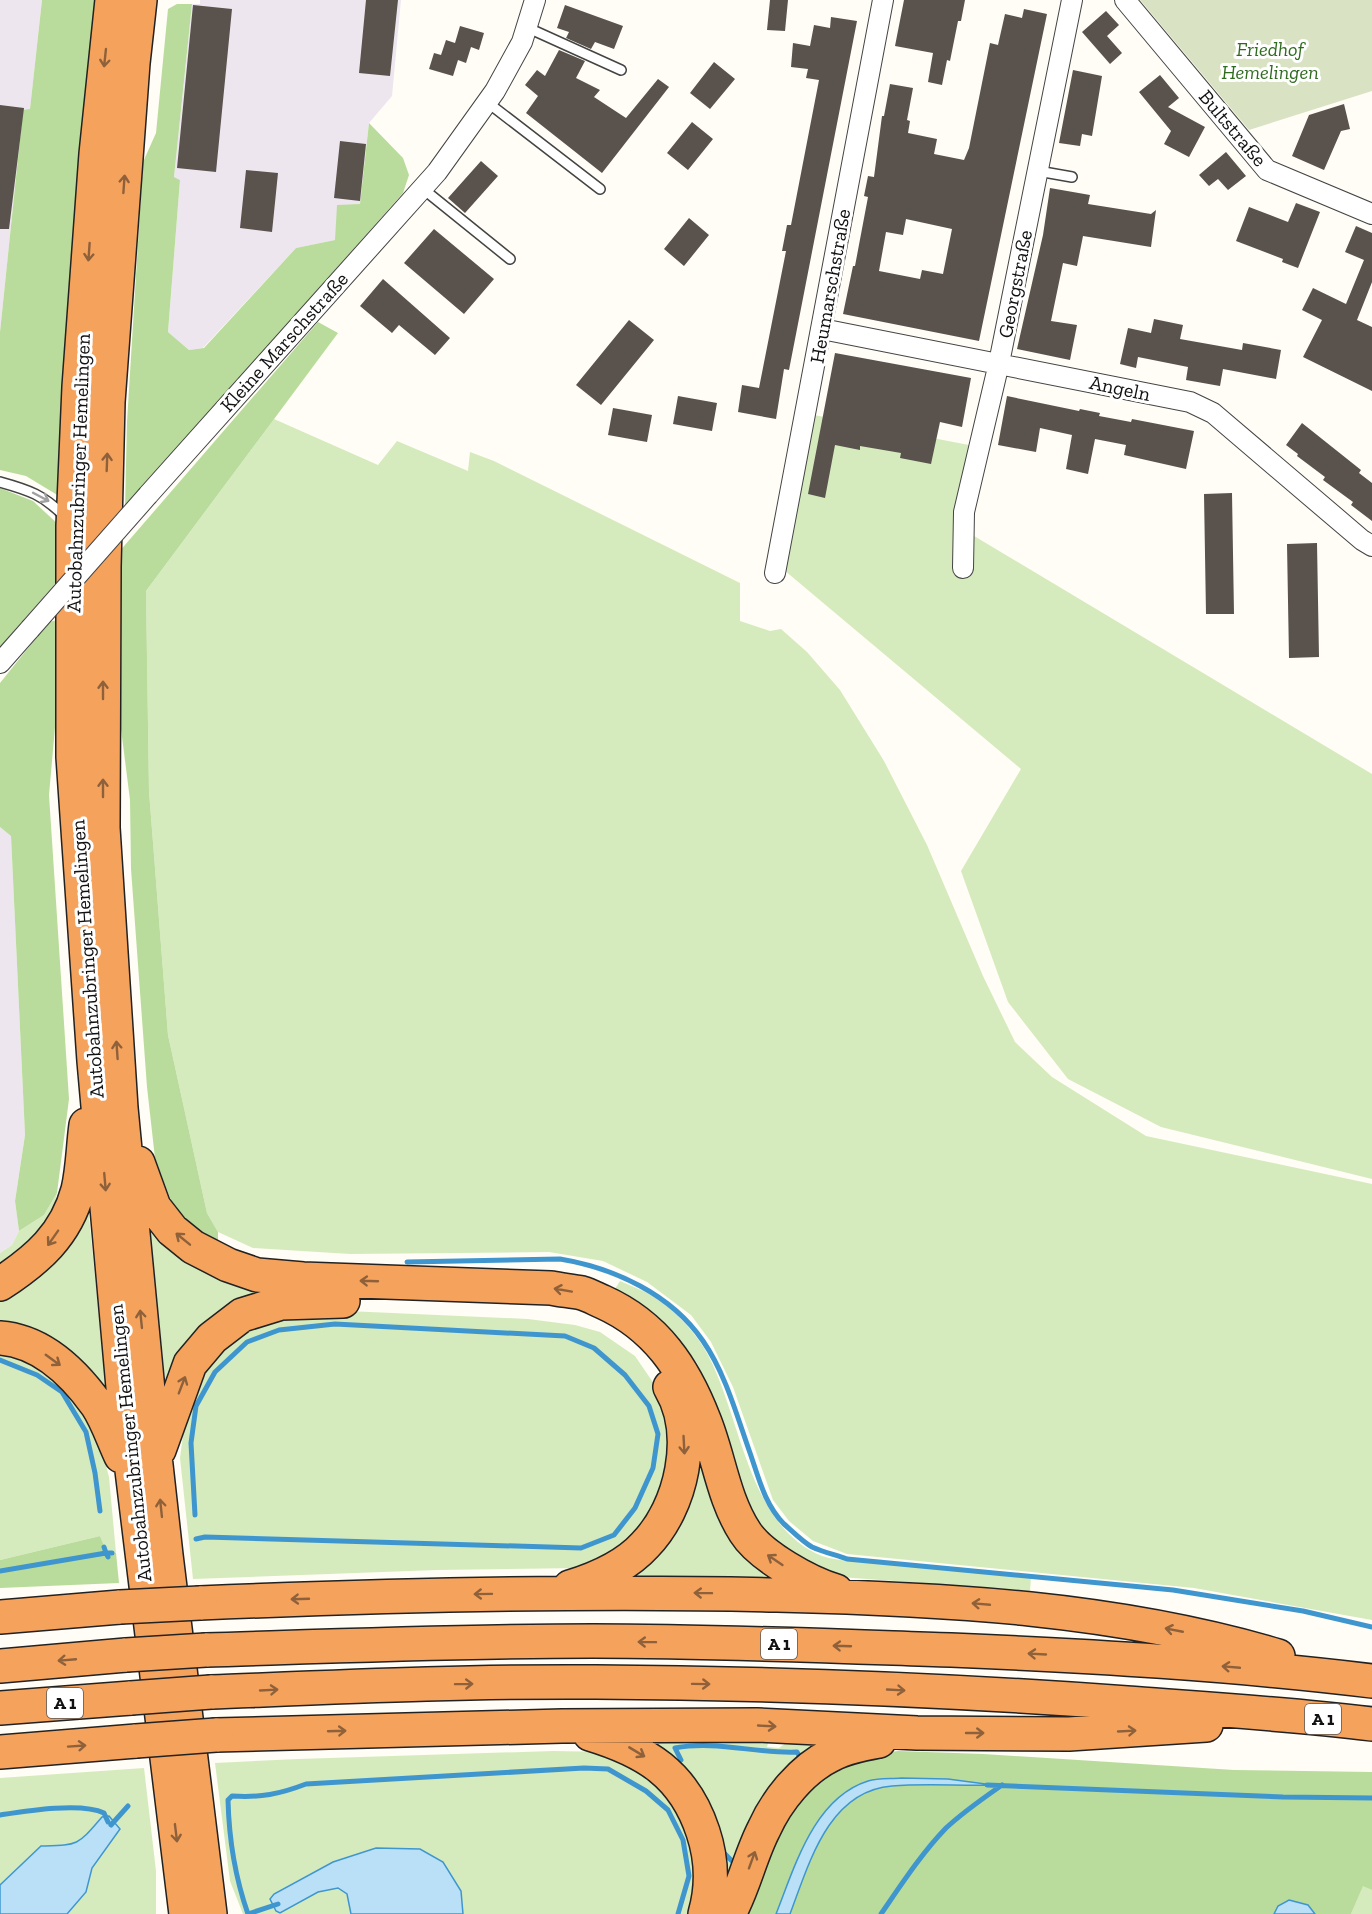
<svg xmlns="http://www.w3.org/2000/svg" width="1372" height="1914" font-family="'Zilla Slab',serif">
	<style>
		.industrial { fill: #eee6ef }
		.green { fill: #d5ebbd }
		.forest { fill: #b9dc9c }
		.cemetery { fill: #d9e3c4 }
		.water { fill: #b9e0f7; stroke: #3f96cf; stroke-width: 1.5 }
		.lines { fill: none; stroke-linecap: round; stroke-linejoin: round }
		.stream { stroke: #3f96cf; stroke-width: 5 }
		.building { fill: #5a524d; fill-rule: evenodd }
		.lane-casing { stroke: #444; stroke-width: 12 }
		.street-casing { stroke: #444; stroke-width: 22 }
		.highway-casing { stroke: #222; stroke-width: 36 }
		.lane { stroke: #fff; stroke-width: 9 }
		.street { stroke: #fff; stroke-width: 20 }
		.highway { stroke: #f5a25d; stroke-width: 33 }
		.street-bridge-casing { stroke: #444; stroke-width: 22; stroke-linecap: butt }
		.highway-bridge-casing { stroke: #222; stroke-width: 36; stroke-linecap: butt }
		.street-bridge { stroke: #fff; stroke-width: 20 }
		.highway-bridge { stroke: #f5a25d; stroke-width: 33 }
		.oneway { stroke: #8e613b }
		.oneway2 { stroke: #a0a0a0 }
		.labels { text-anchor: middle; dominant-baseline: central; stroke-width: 6; stroke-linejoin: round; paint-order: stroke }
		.shield { fill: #fff; stroke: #585858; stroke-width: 1.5 }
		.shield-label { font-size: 18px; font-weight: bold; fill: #111 }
		.park-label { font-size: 20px; font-style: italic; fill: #2f6b1f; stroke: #fff }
		.street-label { font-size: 20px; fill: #111; stroke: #fff }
	</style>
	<rect width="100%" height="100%" fill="#fffdf5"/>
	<path class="industrial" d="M0 0H42L30 110H23L0 332Z
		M200 0H401L392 96 369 123 360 205 335 240 296 248 203 348 189 350 168 332 180 180 174 177 192 4H200Z
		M0 827 11 835 25 1135 15 1201 19 1231 12 1245 0 1253Z"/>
	<path class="green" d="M814 415 974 446 959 527 1372 774V1179L1161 1127 1068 1079 1008 1002 961 871 1021 769 784 570Z
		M274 419 378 465 397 441 468 471 470 452 494 461 740 583V621L770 631 781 629 807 652 840 690 884 761 927 845 983 976 1015 1042 1052 1077 1146 1136 1372 1184V1620L1194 1588 847 1554 813 1541 789 1521 773 1500 733 1387 711 1342 691 1315 647 1282 603 1261 549 1252 350 1254 253 1248 218 1232 207 1213 168 1035 149 791 146 591Z
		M57 1193 50 1223 0 1267V1253L12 1245 19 1231 44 1215Z
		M88 1207 107 1396 0 1326V1299Z
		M148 1211 280 1286 166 1389Z
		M620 1281C629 1285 640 1289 649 1294 670 1306 691 1327 704 1348 742 1412 745 1525 822 1556 831 1559 841 1560 849 1561L1031 1577 1030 1591 840 1577 783 1549 759 1524 743 1492 718 1408 697 1363 655 1314 613 1292Z
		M325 1310 528 1319 575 1325 600 1332 635 1356 663 1397 672 1436 656 1510 612 1557 579 1568 437 1570 193 1579 180 1458 185 1420 197 1383 225 1343 257 1321Z
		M0 1349 68 1382 96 1428 109 1477 116 1553 106 1550 100 1536 0 1560Z
		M705 1451 798 1585 607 1587 695 1459Z
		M794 1737 844 1740 722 1889 637 1740 768 1743 767 1747 779 1748Z
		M553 1751 610 1752 668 1786 701 1851 695 1914H243L230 1881 215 1763 298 1759Z
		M144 1768 156 1871V1914H67L86 1892 92 1869 100 1855 102 1817C77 1846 79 1845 41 1846L0 1885V1778Z
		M1363 1885 1372 1890V1914H1351Z"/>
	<path class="forest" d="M42 0H98L59 496 26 476 0 470V332L23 110 30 109Z
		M177 4H192L174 177 180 180 168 332 189 350 204 348 296 248 335 240 337 205 360 204 369 123 403 158 409 175 403 193 125 508 127 422 143 162 156 133 168 9Z
		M318 322 338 333 146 591 149 791 168 1035 207 1213 218 1232V1244L198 1233 172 1203 155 1158 147 1087 131 869 130 800 120 721 118 553Z
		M0 488 33 501 60 526V578L0 647Z
		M58 620 57 705 49 795 69 1099 57 1193 44 1215 19 1231 15 1201 25 1135 11 836 0 827V683L49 622Z
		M100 1536 106 1550 116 1553 119 1583 0 1588V1560Z
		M898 1751 983 1754 1234 1770 1372 1772V1890L1363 1886 1351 1914H1315L1308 1905 1278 1906 1274 1914H743L790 1813 819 1776 857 1757Z"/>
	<path class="cemetery" d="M1140 0H1372V91L1249 130Z"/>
	<path class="water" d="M901 1778 948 1779 993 1785C959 1786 925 1783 892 1786 828 1791 809 1864 790 1914H776C795 1866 814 1798 868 1781 878 1778 890 1779 901 1778Z
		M109 1816 120 1829 92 1868 86 1892 67 1914H0V1885L41 1846C79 1845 77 1846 102 1817Z
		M376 1848 420 1849 443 1862 461 1891 463 1914H351L347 1894 338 1888 318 1892 280 1913 276 1911 270 1899 274 1894 333 1862Z
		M1289 1900 1308 1905 1315 1914H1274L1278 1906Z"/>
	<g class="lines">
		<path class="stream" d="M407 1262 560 1259C614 1268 671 1294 703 1341 725 1373 736 1413 749 1450 758 1475 764 1504 784 1524 792 1531 803 1542 812 1547 823 1552 836 1555 847 1559L1173 1590 1303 1611 1372 1627
			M0 1360 37 1375 62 1392 86 1432 95 1473 100 1511
			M195 1515 191 1443 196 1406 215 1372 247 1342 279 1330 335 1324 565 1336 594 1348 625 1375 649 1406 658 1434 653 1468 635 1508 614 1535 581 1548 205 1537 196 1539
			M108 1557 106 1553H112
			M0 1571 106 1553 104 1547
			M681 1760 675 1748C716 1740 757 1754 797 1752L800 1757 796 1761
			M987 1785 1283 1797 1372 1798
			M0 1815C26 1811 81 1802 104 1813L108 1822
			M111 1825 128 1806
			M725 1854 732 1861 738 1859
			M278 1904 248 1914C235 1877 229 1840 228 1800L232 1796C260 1798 280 1794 306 1784L584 1768 608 1769 646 1791 668 1810 683 1840 689 1876 678 1914
			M881 1914C901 1885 921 1854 946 1828 963 1812 982 1799 1002 1785"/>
	</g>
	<path class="building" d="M366 0H398L390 76 359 73Z
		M770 0H788L785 31 767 30Z
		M904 0H965L961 21H958L950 61 947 60 942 85 928 82 933 53 895 46Z
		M193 5 232 9 216 172 177 168Z
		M565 5 623 26 614 49 595 42 591 49 566 38 569 32 557 28Z
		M1024 9 1047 14 979 341 843 314 853 266H855L868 197 864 196 868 176 874 177 882 116H884L890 84 913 88 907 120 910 121 908 133 937 139 934 154 964 160 969 148 990 43 998 45 1005 14 1022 18ZM906 219 952 229 943 274 922 270 920 279 879 271 886 232 903 235Z
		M1106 11 1119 25 1107 36 1122 53 1110 64 1082 32Z
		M831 17 857 21 789 370 784 369 776 419 738 412 742 385 759 388 786 251H782L787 225H791L819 80 806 78 808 69 791 67 793 43 810 46 814 25 830 28Z
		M460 26 484 33 479 50 471 47 466 63 458 60 453 76 429 69 434 53 441 55 446 40 455 43Z
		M559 50 585 61 576 78 600 90 594 97 626 118 658 79 669 87 602 173 526 113 538 96 525 85 537 70 545 76Z
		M714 62 735 79 710 109 690 93Z
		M1073 70 1102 76 1092 136 1082 134 1080 146 1059 143Z
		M1160 75 1179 98 1168 107 1205 127 1189 157 1164 144 1171 131 1139 92Z
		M1344 104 1350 129 1341 131 1324 170 1292 156 1309 115Z
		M0 105 24 108 9 229H0Z
		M692 122 713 139 688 170 667 153Z
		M340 141 366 144 360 201 334 198Z
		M1226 152 1246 176 1228 190 1218 179 1209 186 1199 175Z
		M481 161 498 176 465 213 448 198Z
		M246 170 278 173 272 232 240 228Z
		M1050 188 1090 195 1088 204 1151 214 1156 210 1151 247 1083 236 1077 266 1063 263 1051 321 1077 325 1070 360 1017 349 1043 235Z
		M1296 203 1320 212 1298 268 1282 262 1283 259 1236 241 1249 207 1288 222Z
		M689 218 709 235 684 266 664 249Z
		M1356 226 1372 233V282L1357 320 1372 327V391L1303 357 1322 320 1302 310 1313 288 1346 304 1364 260 1345 252Z
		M434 229 494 279 464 314 404 263Z
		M383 279 450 338 435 355 399 325 392 333 360 306Z
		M1154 319 1183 325 1180 339 1242 350 1243 343 1281 350 1276 379 1223 369 1220 386 1186 380 1188 367 1138 357 1136 368 1120 364 1128 328 1151 333Z
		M629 320 654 340 601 405 576 385Z
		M835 353 971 378 962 427 940 422 931 464 900 458 901 453 860 446V450L835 445 825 498 808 494Z
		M678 396 717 403 712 431 673 424Z
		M1007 396 1079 411 1080 409 1100 413 1099 416 1131 422 1132 419 1194 431 1186 469 1124 455 1126 445 1095 439 1088 474 1066 469 1072 435 1040 428 1036 452 998 445Z
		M613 408 652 415 647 442 608 435Z
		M1302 423 1361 470 1359 473 1372 483V521L1351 505 1353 502 1323 480 1325 477 1297 456 1298 454 1286 445Z
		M1232 493 1234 614H1206L1204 494Z
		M1317 543 1319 657 1289 658 1287 544Z"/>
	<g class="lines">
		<defs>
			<path id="lane" d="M526 27 621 70
				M487 102 600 189
				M1038 171 1072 177
				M422 188 510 259
				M0 482C29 490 44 495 65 517"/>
			<path id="street" d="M1125 0 1267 170 1372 214
				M822 329 1190 402 1213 413 1362 540 1372 546
				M148 495 437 172 495 91 522 42 535 0
				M963 568 964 512 999 363 1072 0
				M775 573 883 0
				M0 663 30 629"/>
			<path id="highway" d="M112 0 96 154 79 387 73 526V757L94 1061 126 1421 186 1914
				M140 0 133 63 108 402 104 567 103 828 121 1108 150 1411 166 1555 210 1914
				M138 1163 154 1207 172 1230 193 1247 228 1265 257 1275 303 1279 551 1288C561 1290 572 1291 582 1293 589 1295 596 1299 603 1302 656 1326 684 1368 704 1420 719 1457 723 1498 745 1532 760 1556 809 1583 836 1591
				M0 1284C37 1260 66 1235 78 1190 83 1169 83 1147 86 1125
				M0 1338C41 1341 74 1373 97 1405 107 1420 113 1439 121 1456
				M159 1450 190 1364 212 1338 242 1315 281 1303 343 1301
				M570 1587C596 1579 626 1566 645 1545 682 1507 698 1434 670 1387
				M200 1603C393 1595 585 1590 777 1595 946 1599 1116 1608 1278 1656
				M0 1617 120 1607
				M206 1650C335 1646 464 1641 593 1641 712 1641 832 1646 951 1650 1091 1656 1232 1664 1372 1681
				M0 1666 126 1655
				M211 1692C339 1687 468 1681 596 1682 774 1683 951 1690 1127 1703 1209 1709 1291 1714 1372 1724
				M0 1708 131 1698
				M590 1734C646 1751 684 1774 703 1832 712 1859 713 1886 705 1914
				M216 1735 562 1726 757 1725 917 1733 1069 1734 1206 1725
				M0 1752 136 1741
				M729 1914C744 1887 750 1856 764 1829 777 1800 802 1769 831 1755 846 1747 863 1744 879 1741"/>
		</defs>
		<use href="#lane" class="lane-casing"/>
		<use href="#street" class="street-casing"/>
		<use href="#highway" class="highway-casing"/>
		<use href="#lane" class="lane"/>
		<use href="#street" class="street"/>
		<use href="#highway" class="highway"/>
		<defs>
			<path id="street-bridge" d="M30 629 148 495"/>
			<path id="highway-bridge" d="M120 1607 200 1603
				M126 1655 206 1650
				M131 1698 211 1692
				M136 1741 216 1735"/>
		</defs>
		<use href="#street-bridge" class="street-bridge-casing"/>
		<use href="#highway-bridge" class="highway-bridge-casing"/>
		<use href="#street-bridge" class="street-bridge"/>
		<use href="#highway-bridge" class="highway-bridge"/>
	</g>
	<defs><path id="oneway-shaft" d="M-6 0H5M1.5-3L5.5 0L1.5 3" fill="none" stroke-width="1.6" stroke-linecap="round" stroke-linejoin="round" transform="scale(1.5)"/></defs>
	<g class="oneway">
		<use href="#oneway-shaft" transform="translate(105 58) rotate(96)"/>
		<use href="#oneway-shaft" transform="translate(124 184) rotate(-86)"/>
		<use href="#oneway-shaft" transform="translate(89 252) rotate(94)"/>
		<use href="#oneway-shaft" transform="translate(107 462) rotate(-88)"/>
		<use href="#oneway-shaft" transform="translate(103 690) rotate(-90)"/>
		<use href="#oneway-shaft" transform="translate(103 788) rotate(-90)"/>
		<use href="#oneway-shaft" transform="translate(117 1050) rotate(-94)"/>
		<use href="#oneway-shaft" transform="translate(105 1182) rotate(85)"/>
		<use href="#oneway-shaft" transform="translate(53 1238) rotate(125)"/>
		<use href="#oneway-shaft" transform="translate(183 1239) rotate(-141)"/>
		<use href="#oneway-shaft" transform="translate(369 1281) rotate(-178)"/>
		<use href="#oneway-shaft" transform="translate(563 1290) rotate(-170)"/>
		<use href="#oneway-shaft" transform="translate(141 1319) rotate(-96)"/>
		<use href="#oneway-shaft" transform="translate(53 1360) rotate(36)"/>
		<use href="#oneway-shaft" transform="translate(182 1385) rotate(-69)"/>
		<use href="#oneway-shaft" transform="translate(684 1445) rotate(87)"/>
		<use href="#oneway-shaft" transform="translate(161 1508) rotate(-96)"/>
		<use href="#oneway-shaft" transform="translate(775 1560) rotate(-146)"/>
		<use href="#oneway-shaft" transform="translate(703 1593) rotate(-179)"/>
		<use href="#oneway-shaft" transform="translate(483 1594) rotate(179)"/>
		<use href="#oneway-shaft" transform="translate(300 1599) rotate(178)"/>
		<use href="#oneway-shaft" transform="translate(981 1604) rotate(-175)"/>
		<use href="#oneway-shaft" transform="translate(1174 1630) rotate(-169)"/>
		<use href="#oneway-shaft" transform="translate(647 1642) rotate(-179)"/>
		<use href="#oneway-shaft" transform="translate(842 1646) rotate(-178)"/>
		<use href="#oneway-shaft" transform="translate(1037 1654) rotate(-177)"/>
		<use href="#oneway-shaft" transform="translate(67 1660) rotate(175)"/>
		<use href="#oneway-shaft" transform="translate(1231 1667) rotate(-175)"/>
		<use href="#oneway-shaft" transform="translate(464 1684) rotate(-1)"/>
		<use href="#oneway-shaft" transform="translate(701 1684) rotate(1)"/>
		<use href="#oneway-shaft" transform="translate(269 1690) rotate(-3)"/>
		<use href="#oneway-shaft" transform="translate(896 1690) rotate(3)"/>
		<use href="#oneway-shaft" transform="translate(767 1726) rotate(3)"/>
		<use href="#oneway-shaft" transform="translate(337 1731) rotate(-2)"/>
		<use href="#oneway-shaft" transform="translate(1127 1731) rotate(-3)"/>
		<use href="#oneway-shaft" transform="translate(975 1733)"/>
		<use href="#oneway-shaft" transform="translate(77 1746) rotate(-4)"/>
		<use href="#oneway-shaft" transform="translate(637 1752) rotate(31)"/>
		<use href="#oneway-shaft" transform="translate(176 1833) rotate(83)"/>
		<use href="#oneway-shaft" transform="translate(752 1860) rotate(-70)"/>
	</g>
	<use class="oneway2" href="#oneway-shaft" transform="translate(41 497) rotate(28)"/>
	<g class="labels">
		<g class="shield">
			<rect x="761" y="1629" width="36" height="30" rx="4.5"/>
			<rect x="47" y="1688" width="36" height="30" rx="4.5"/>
			<rect x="1305" y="1704" width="36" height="30" rx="4.5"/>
		</g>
		<g class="shield-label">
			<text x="779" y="1644">A 1</text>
			<text x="65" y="1703">A 1</text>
			<text x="1323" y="1719">A 1</text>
		</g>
		<g class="park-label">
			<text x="1270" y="49">Friedhof<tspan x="1270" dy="23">Hemelingen</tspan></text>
		</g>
		<g class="street-label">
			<text transform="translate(1233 128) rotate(50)">Bultstraße</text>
			<text transform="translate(1015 284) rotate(-79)">Georgstraße</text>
			<text transform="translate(830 286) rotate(-80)">Heumarschstraße</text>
			<text transform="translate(284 342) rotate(-48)">Kleine Marschstraße</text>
			<text transform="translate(1120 388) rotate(12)">Angeln</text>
			<text transform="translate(78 473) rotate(-88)">Autobahnzubringer Hemelingen</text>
			<text transform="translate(87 959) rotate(-94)">Autobahnzubringer Hemelingen</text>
			<text transform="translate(130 1443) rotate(-96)">Autobahnzubringer Hemelingen</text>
		</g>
	</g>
</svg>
